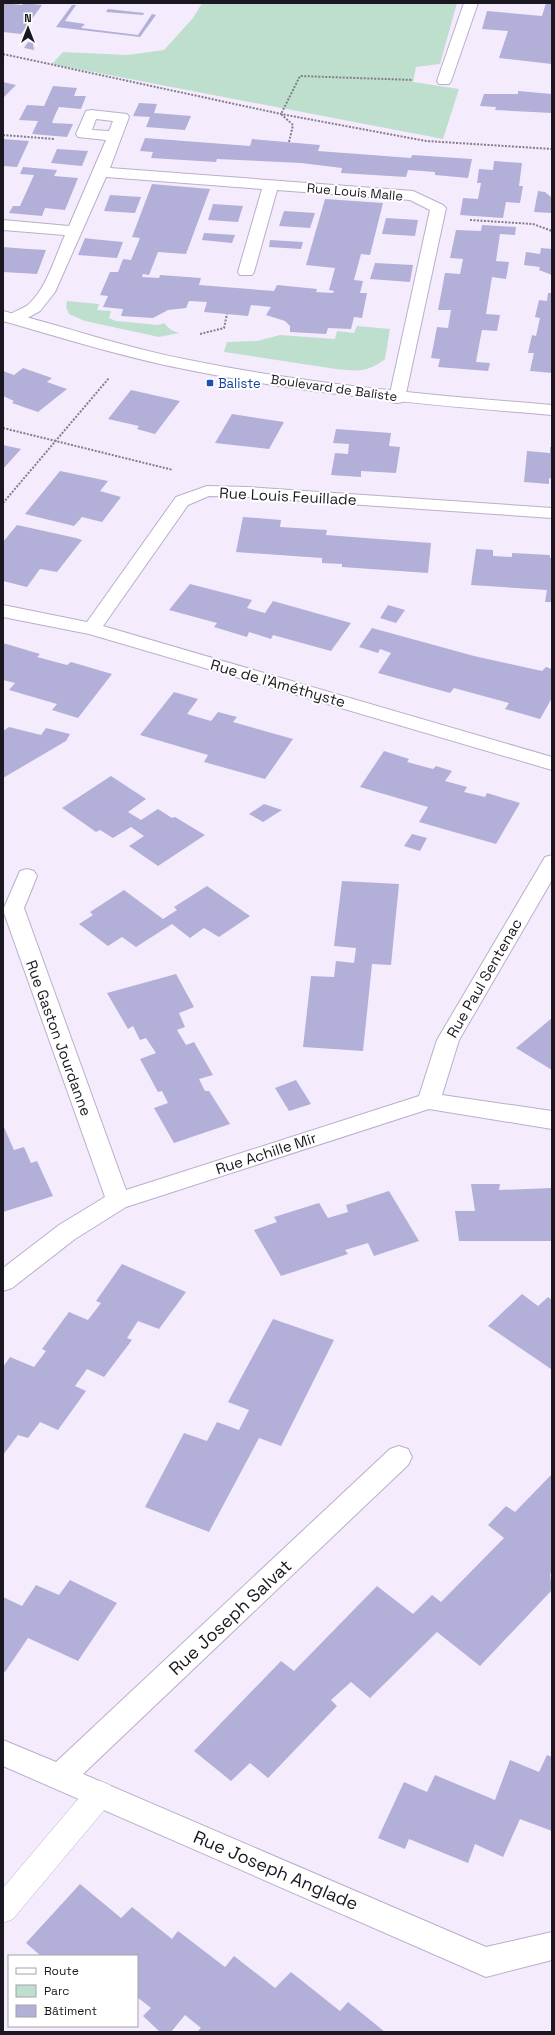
<svg xmlns="http://www.w3.org/2000/svg" width="555" height="2035" font-family="'Space Grotesk',sans-serif">
	<style>
		.green { fill: #bfdfce }
		.building { fill: #b2b0d8 }
		.lines { fill: none; stroke-linecap: round; stroke-linejoin: round }
		.service-casing { stroke: #bbaeca; stroke-width: 1 }
		.minor-casing { stroke: #bbaeca; stroke-width: 2 }
		.tertiary-casing { stroke: #bbaeca; stroke-width: 2 }
		.path { stroke: #847e8b; stroke-width: 2; stroke-dasharray: 2 1.5; stroke-linecap: butt }
		.service { fill: #fff; fill-rule: evenodd }
		.minor { fill: #fff; fill-rule: evenodd }
		.tertiary { fill: #fff; fill-rule: evenodd }
		.transit-dot { fill: #1a4fb4; stroke: #fff; stroke-width: 1.5 }
		.labels { text-anchor: middle; dominant-baseline: central; stroke-width: 4; stroke-linejoin: round; paint-order: stroke }
		.far-street-label { font-size: 13px; fill: #1b1720; stroke: #fff }
		.far-transit-label { font-size: 13px; fill: #164399; stroke: #fff; text-anchor: start }
		.street-label { font-size: 15px; fill: #1b1720; stroke: #fff }
		.near-street-label { font-size: 18px; fill: #1b1720; stroke: #fff }
	</style>
	<rect width="100%" height="100%" fill="#f4ebfd"/>
	<path class="green" d="M202 3H457L440 64 416 67 413 82 459 89 443 139 52 64 63 52 127 55 164 50 193 18Z
		M67 301 99 304 97 310 111 311 109 318 116 321 158 325 164 323 171 330 179 333 159 337 85 321 69 314 66 307Z
		M357 326 390 329 385 359C368 373 356 371 336 369L224 352 227 342 257 341 280 335 335 339 337 331 354 333Z"/>
	<path class="building" d="M3 3 22 5 24 3 42 5 21 34 3 32Z
		M546 3H552V64L499 58 508 31 482 29 487 11 542 16Z
		M72 5H76L65 21 85 24 81 28 138 35 152 14 156 15 140 37 56 27Z
		M108 9 144 13 143 15 106 12Z
		M28 42 33 43 34 50 24 48Z
		M3 82 16 85 3 98Z
		M53 86 77 88 74 96H86L81 109 59 107 55 115 52 123 73 124 67 137 32 134 38 121 19 120 27 105 44 106Z
		M518 91 552 94V113L495 110 496 107 480 106 484 94H518Z
		M139 103 157 104 154 113 191 116 185 130 146 127 150 117 133 116Z
		M145 138 250 146 252 139 320 145 318 151 411 158 412 155 472 159 468 178 435 175V172L408 170 406 177 341 173 342 168 301 163 217 159 216 162 151 158 153 152 140 151Z
		M3 139 29 141 17 167 3 166Z
		M57 149 88 151 82 166 51 163Z
		M494 161 522 163 519 186H523L520 203 506 202 503 218 460 215 463 198 478 199 481 183H477L479 169 493 170Z
		M23 167 57 170 54 176 78 178 65 210 45 208 42 216 9 213 13 206H20L34 175 20 174Z
		M152 184 210 189 186 254 158 252 149 275 143 274 142 277 159 278 160 275 201 278 199 285 274 291 277 285 317 289 316 292 333 293 334 291 329 290 335 268 306 265 325 199 383 203 370 255 361 254 354 280 363 281 360 293H367L362 318 354 317 351 329 328 328 326 334 290 332V326L285 321 266 315 271 307 251 305 248 316 204 312 207 302 189 301 186 308 168 310 153 318 121 316 123 309 103 307 108 296 100 295 110 272H118L123 259 131 260 140 238 132 237Z
		M538 191 545 192 551 197 552 213 534 212Z
		M110 195 141 197 135 213 104 211Z
		M213 204 243 206 238 222 208 220Z
		M284 211 315 213 310 228 279 226Z
		M386 218 418 220 415 236 382 234Z
		M482 225 516 227 515 235 500 234 496 261 509 262 506 279 492 277 486 314 500 315 497 331 482 330 480 340 476 362 490 363 488 371 438 367 440 359 431 358 437 327 448 328 451 310H438L445 273 460 274 463 259 450 258 456 230 481 231Z
		M204 233 235 235 232 243 202 240Z
		M85 238 92 239 123 242 117 258 78 255Z
		M270 240 303 242 301 249 269 247Z
		M3 247 28 249 46 250 37 274 3 272Z
		M541 248 552 249V275L539 270 540 267 524 265 526 252 540 254Z
		M375 263 413 265 410 282 370 279Z
		M548 293H552V373L530 371 534 353H528L532 335 536 336 540 318 535 317 539 300 547 301Z
		M23 368 52 378 47 382 67 389 38 412 12 403 14 401 3 396V371L14 375Z
		M131 390 180 401 155 434 137 429 139 426 108 419Z
		M232 414 284 422 269 449 215 443Z
		M336 429 391 433 389 446 400 447 396 473 361 471V477L331 475 335 453 348 454 349 444 333 443Z
		M3 445 21 449 3 469Z
		M550 447H552V479L549 478V484L524 482 527 451 550 453Z
		M60 471 108 481 100 491 121 497 102 522 82 517 74 526 25 514Z
		M243 517 281 520 280 527 327 530 326 535 431 543 428 573 342 567V564L322 563V558L236 552Z
		M17 525 76 538 82 540 57 572 40 569 27 587 3 581V542Z
		M476 549 493 550V556L512 557V553L550 555V558H552V602H545L547 590 471 585Z
		M190 584 252 600 247 608 265 613 273 601 351 623 331 651 273 635 271 639 249 632 247 637 214 627 217 623 169 610Z
		M388 605 405 610 396 623 380 618Z
		M372 628 474 656 542 671 546 667 552 669V698L540 719 505 709 509 703 454 688 450 693 378 673 391 653 380 649 378 653 359 647Z
		M3 643 40 654 37 657 67 665 71 662 112 674 78 718 52 710 57 704 9 690 15 683 3 680Z
		M174 692 198 699 187 714 211 721 218 712 237 717 233 722 293 739 265 779 204 762 208 755 140 735Z
		M9 727 41 735 46 728 70 734 66 741 3 778V731Z
		M384 751 409 759 407 762 433 769 436 766 452 771 445 781 467 787 464 792 485 797 487 793 520 803 496 844 419 822 428 807 360 787Z
		M111 776 146 799 128 812 141 820 158 809 172 818 175 817 205 835 158 866 129 846 144 836 131 827 113 838 100 830 96 832 62 808Z
		M264 804 282 810 263 822 249 814Z
		M412 834 427 838 420 851 404 846Z
		M342 881 399 884 391 965 372 964 363 1051 303 1047 311 976 334 977 336 961 354 963 356 948 334 946Z
		M207 886 250 916 219 937 204 928 190 938 172 924 136 947 122 937 108 946 79 924 93 915 90 912 124 890 163 919 177 910 174 907Z
		M176 974 194 1007 179 1013 185 1027 177 1030 186 1045 194 1042 213 1075 199 1079 205 1091H209L230 1124 174 1143 154 1108 168 1103 162 1091 158 1092 140 1059 156 1053 146 1038 140 1040 133 1026 128 1029 107 993Z
		M552 1018V1070L516 1048Z
		M296 1080 311 1104 289 1111 275 1088Z
		M3 1125 14 1150 24 1147 31 1163 37 1161 53 1196 3 1212Z
		M471 1184H500L499 1190 552 1188V1241H459L455 1211H475Z
		M389 1191 419 1241 374 1256 368 1243 345 1250 348 1254 281 1276 254 1230 277 1222 274 1217 319 1203 328 1218 348 1212 346 1205Z
		M122 1264 186 1292 159 1329 138 1321 127 1338 132 1340 104 1377 87 1369 75 1386 86 1391 58 1430 40 1422 28 1438 18 1435 3 1455V1367L10 1357 34 1367 46 1351 42 1349 69 1312 88 1320 101 1303 96 1301Z
		M522 1294 538 1306 548 1297 552 1300 551 1369 488 1326Z
		M273 1319 334 1340 281 1446 259 1438 209 1532 145 1507 184 1433 207 1441 217 1422 239 1430 249 1410 228 1402Z
		M552 1474V1572L550 1574 552 1590 480 1666 437 1632 370 1698 351 1682 331 1700 337 1706 268 1778 250 1763 231 1781 194 1751 281 1661 294 1671 377 1586 413 1614 432 1595 441 1602 504 1538 488 1525 506 1506 515 1512Z
		M70 1580 117 1603 78 1661 28 1638 5 1672 3 1671V1597L22 1606 36 1585 59 1595Z
		M547 1755 552 1757V1831L520 1819 503 1857 475 1844 468 1863 409 1839 405 1849 378 1838 404 1782 427 1792 435 1775 495 1800 510 1760 539 1772Z
		M80 1884 121 1918 132 1907 172 1939 178 1931 225 1967 234 1956 275 1988 291 1972 340 2011 348 2002 385 2032H197L201 2028 185 2015 171 2032H160L143 2016 151 2008 137 1997V1956H41L26 1943Z"/>
	<g class="lines">
		<defs>
			<path id="service" d="M100 1781 110 1785 114 1794 110 1803 13 1919 3 1923V1888L90 1785Z"/>
			<path id="minor" d="M464 3H478L451 81 449 84H439L437 81Z
				M91 110 127 114 129 117 110 168 413 191 443 205 446 208 405 398 403 402 397 403 391 402 389 398 430 210 410 200 277 190 254 272 252 275H240L238 272 262 189 106 177 55 292 40 311 20 322H8L6 319C11 311 22 310 29 304 47 287 55 257 65 235L3 230V220L69 226 106 140 78 137 76 134 86 111ZM96 119 113 121 109 131 92 130Z
				M207 486 247 487 552 508V518L247 497 209 496 188 505 103 626 552 757V770L89 634 3 617V605L87 622 176 497Z
				M552 855V880L459 1040 442 1095 552 1111V1129L429 1109 126 1207 75 1239 12 1288 3 1291V1268L59 1225 105 1197 3 910 20 871 27 869 34 871 37 876 24 908 126 1190 419 1096 437 1040 545 857Z
				M399 1446 408 1449 412 1457 408 1465 83 1774 486 1947 552 1932V1960L486 1977 3 1766V1740L56 1762 390 1449Z"/>
			<path id="tertiary" d="M3 311C64 326 122 347 184 359 305 384 429 395 552 405V415C429 405 305 394 184 369 123 357 63 338 3 321Z"/>
		</defs>
		<use href="#service" class="service-casing"/>
		<use href="#minor" class="minor-casing"/>
		<use href="#tertiary" class="tertiary-casing"/>
		<path class="path" d="M3 54 281 114 426 141 552 149
			M3 135 54 139
			M289 142 293 125 281 114 300 76 413 80
			M470 220 533 224 552 231
			M200 334 224 328 227 314
			M3 428 173 470
			M3 503 109 378"/>
		<use href="#service" class="service"/>
		<use href="#minor" class="minor"/>
		<use href="#tertiary" class="tertiary"/>
	</g>
	<rect class="transit-dot" x="206" y="379" width="8" height="8" rx="2"/>
	<g class="labels">
		<g class="far-street-label">
			<text transform="translate(355 192) rotate(5)">Rue Louis Malle</text>
			<text transform="translate(334 388) rotate(8)">Boulevard de Baliste</text>
		</g>
		<g class="far-transit-label">
			<text x="218" y="383">Baliste</text>
		</g>
		<g class="street-label">
			<text transform="translate(288 496) rotate(3)">Rue Louis Feuillade</text>
			<text transform="translate(278 683) rotate(16)">Rue de l'Améthyste</text>
			<text transform="translate(484 978) rotate(-60)">Rue Paul Sentenac</text>
			<text transform="translate(59 1038) rotate(70)">Rue Gaston Jourdanne</text>
			<text transform="translate(266 1153) rotate(-18)">Rue Achille Mir</text>
		</g>
		<g class="near-street-label">
			<text transform="translate(230 1617) rotate(-43)">Rue Joseph Salvat</text>
			<text transform="translate(276 1870) rotate(23)">Rue Joseph Anglade</text>
		</g>
	</g>
	<rect width="555" height="2035" fill="none" stroke="#1b1720" stroke-width="8"/>
	<rect x="8" y="1955" width="130" height="72" fill="#ffffff" stroke="#a4a2a6"/>
	<rect x="16" y="1968" width="20" height="6" fill="#ffffff" stroke="#a4a2a6"/>
	<text x="44" y="1975" font-size="12" fill="#1b1720">Route</text>
	<rect x="16" y="1985" width="20" height="12" fill="#bfdfce" stroke="#a4a2a6"/>
	<text x="44" y="1995" font-size="12" fill="#1b1720">Parc</text>
	<rect x="16" y="2005" width="20" height="12" fill="#b2b0d8" stroke="#a4a2a6"/>
	<text x="44" y="2015" font-size="12" fill="#1b1720">Bâtiment</text>
	<g transform="translate(28 28)" stroke="#ffffff" stroke-width="3" paint-order="stroke">
	<path d="M0-3L7 15L0 10L-7 15Z" fill="#1b1720"/>
	<text y="-6" font-size="11" font-weight="bold" text-anchor="middle" fill="#1b1720">N</text>
	</g>
</svg>
